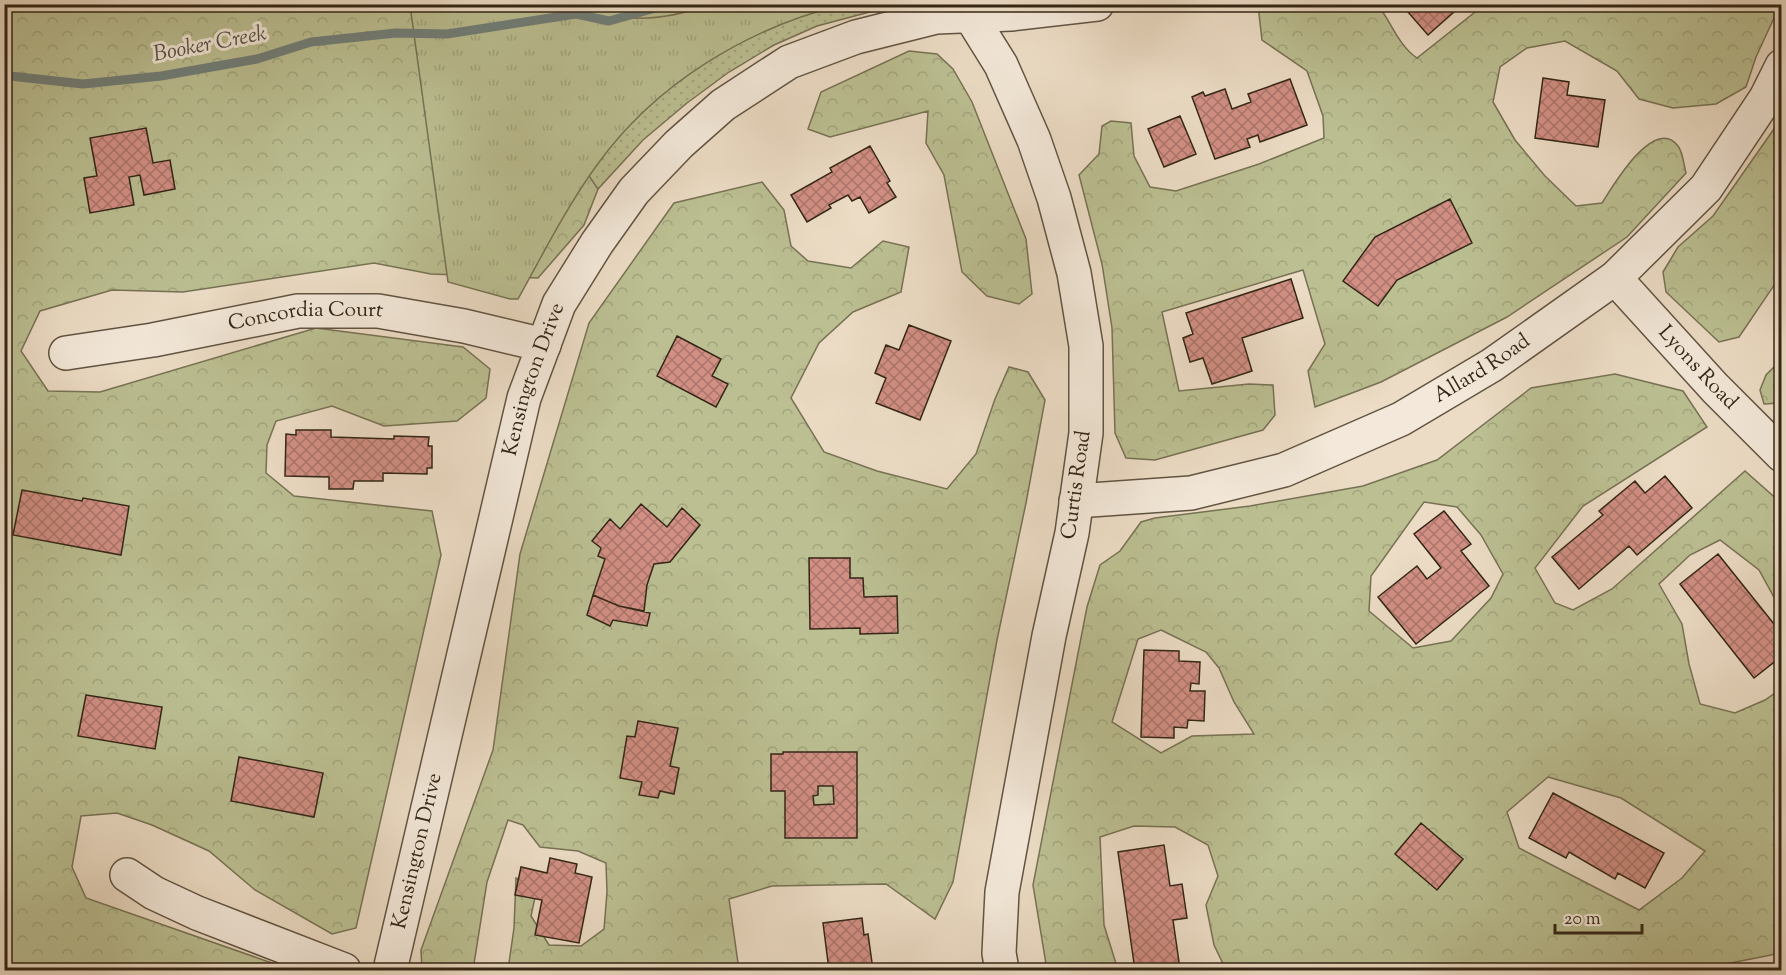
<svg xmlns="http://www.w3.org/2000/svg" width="1786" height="975" font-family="'Sorts Mill Goudy',serif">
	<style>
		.grass { fill: url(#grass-dots); stroke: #777254; stroke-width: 1.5 }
		.forest { fill: url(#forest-crowns); stroke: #777254; stroke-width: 1.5; fill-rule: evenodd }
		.park { fill: url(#park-tufts); stroke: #777254; stroke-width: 1.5 }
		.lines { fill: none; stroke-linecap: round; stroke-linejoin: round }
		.stream { stroke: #717f7a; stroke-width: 9 }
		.building { fill: url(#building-cross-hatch); stroke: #332616; stroke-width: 1.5; fill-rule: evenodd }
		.minor-casing { stroke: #615442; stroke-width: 36 }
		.minor { stroke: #f3e8d9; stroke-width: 33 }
		.labels { text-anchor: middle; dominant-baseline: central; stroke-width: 6; stroke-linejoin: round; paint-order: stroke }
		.street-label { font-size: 21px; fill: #332616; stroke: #f3e8d9 }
		.water-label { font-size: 22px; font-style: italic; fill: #525248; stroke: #f3e8d9 }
	</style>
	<defs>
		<pattern id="grass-dots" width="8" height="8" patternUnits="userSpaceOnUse" patternTransform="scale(1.5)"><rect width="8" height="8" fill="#bbbf92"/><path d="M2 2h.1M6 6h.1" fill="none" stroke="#a1a47d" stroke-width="1.8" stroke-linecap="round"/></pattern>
		<pattern id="forest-crowns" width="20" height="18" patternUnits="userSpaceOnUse" patternTransform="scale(1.5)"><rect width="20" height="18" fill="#bbbf92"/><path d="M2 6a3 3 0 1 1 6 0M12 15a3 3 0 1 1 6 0" fill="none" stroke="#a1a47d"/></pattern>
		<pattern id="park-tufts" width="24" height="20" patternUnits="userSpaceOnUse" patternTransform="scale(1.5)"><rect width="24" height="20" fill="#bbbf92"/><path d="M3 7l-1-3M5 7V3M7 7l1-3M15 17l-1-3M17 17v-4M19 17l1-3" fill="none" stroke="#a1a47d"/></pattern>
		<pattern id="building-cross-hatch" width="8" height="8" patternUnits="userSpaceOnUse" patternTransform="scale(1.5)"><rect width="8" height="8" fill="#d28f84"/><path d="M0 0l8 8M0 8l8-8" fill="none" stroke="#ab756b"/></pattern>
	</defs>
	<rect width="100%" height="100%" fill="#ecdcc5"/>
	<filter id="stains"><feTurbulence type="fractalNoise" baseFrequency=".00333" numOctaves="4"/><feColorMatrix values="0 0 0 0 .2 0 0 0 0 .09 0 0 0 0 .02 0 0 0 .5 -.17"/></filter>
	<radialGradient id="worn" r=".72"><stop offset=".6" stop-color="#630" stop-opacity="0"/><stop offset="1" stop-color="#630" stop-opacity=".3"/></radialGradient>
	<path class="grass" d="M746 5H849L851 10H869L875 5H896L817 26 774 45 729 72 687 103 643 140 598 189 572 157Z"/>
	<path class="forest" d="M5 5H751L523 78 598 189 584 225 538 278 431 274 374 263 183 292 112 290 40 311 21 351 48 391 100 392 316 328 463 347 490 369 486 398 457 421 384 426 332 406 276 421 267 445 266 473 294 496 432 511 441 555 356 928 332 934 255 890 209 851 152 825 117 813 81 816 72 867 86 898 292 970H5Z
		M1258 5H1378C1391 22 1399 46 1417 58L1484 5H1780L1756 57 1746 87 1716 104 1673 108 1639 99 1617 71 1565 41 1527 48 1500 67 1493 102 1515 140 1545 176 1576 206 1602 203C1613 186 1654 115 1678 146 1683 152 1684 166 1686 173L1627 237 1507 317 1381 382 1315 407 1308 371 1325 344 1303 270 1162 312 1179 391 1249 384 1273 385 1275 415 1263 430 1155 460 1126 458 1115 433 1112 328 1102 264 1079 175 1099 154 1102 126 1111 121 1131 123 1134 156 1150 187 1176 191 1259 164 1324 138 1323 116 1307 71 1262 40Z
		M909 51 937 54 953 69 972 102 1026 239 1032 294 1019 304 987 296 962 272 944 175 926 143 928 111 830 137 808 129 821 92Z
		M1781 119V275L1739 337 1719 342 1666 292 1663 272 1678 247 1713 216Z
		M762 182 784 210 791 246 808 261 851 268 883 241 909 247 901 292 853 312 819 343 791 398 824 452 877 471 947 489 976 454 995 399 1009 367 1028 372 1045 400 1026 503 997 640 953 882 935 919 886 884 772 886 729 899 739 970H750H508L514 928 516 878 537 888 531 916 549 945 581 946 604 929 607 892 606 863 578 851 540 847 523 825 508 820 487 882 473 970H422L421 950 493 750 520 554 589 323 674 203Z
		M1781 360V403L1764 404 1760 390 1766 375Z
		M1615 374 1683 391 1707 427 1583 506 1535 568 1555 603 1573 610 1612 589 1745 471 1781 503V610L1759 570 1720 540 1690 555 1659 584 1682 624 1689 664 1700 704 1735 713 1765 700 1778 691C1777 706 1783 719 1776 733L1782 748 1781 953 1695 970H1226L1214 945 1206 905 1218 876 1208 845 1175 827 1134 826 1100 837 1104 925 1118 970H1047L1033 885 1087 607 1100 565 1120 551 1141 522 1155 518 1250 506 1363 486 1437 460 1531 388ZM1424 502 1457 507 1481 535 1503 574 1491 598 1451 641 1413 648 1369 611 1371 576ZM1161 630 1206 652 1219 668 1234 702 1254 734 1192 736 1161 753 1112 722 1138 639ZM1548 777 1621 798 1705 851 1682 878 1639 910 1519 848 1507 812Z"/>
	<path class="park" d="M410 5H624L629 18C655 19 680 16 704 5H841C746 29 655 84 597 165 567 206 543 254 518 299H510L448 282Z"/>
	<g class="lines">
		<path class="stream" d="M4 79 10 76 83 84 161 76 257 59 311 42 396 33 447 34 576 14 609 21 670 4"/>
	</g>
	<path class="building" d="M1401 4H1463L1428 35Z
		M1543 78 1569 82 1567 95 1605 100 1598 147 1535 138Z
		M1290 79 1307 125 1260 142 1258 135 1247 139 1250 147 1215 159 1192 97 1203 92 1205 96 1225 89 1232 109 1251 102 1248 94Z
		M1180 116 1196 154 1164 167 1148 129Z
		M146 128 153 163 170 160 175 189 144 195 140 175 129 177 134 205 90 213 84 178 97 176 90 138Z
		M870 146 890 181 887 183 896 197 869 213 860 197 852 201 848 195 829 205 831 208 807 222 791 195 832 172 830 168Z
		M1450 199 1472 243 1397 280 1378 306 1343 281 1375 237Z
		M1291 279 1303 318 1242 338 1252 371 1212 384 1203 358 1190 362 1183 338 1193 334 1186 313Z
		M909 325 951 341 920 420 876 403 886 378 875 373 886 345 899 350Z
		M677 336 721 359 712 376 728 384 716 407 657 376Z
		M296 430H331V437L394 439V436L429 437 428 446H432V468H427V474L383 473V481H354L353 489H329V477L285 476 286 434 296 435Z
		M1665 476 1692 508 1637 555 1629 546 1579 589 1552 557 1603 515 1599 511 1635 481 1645 493Z
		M22 490 82 501 83 498 129 506 121 555 13 535Z
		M641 504 667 527 682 508 700 525 670 562 654 564 647 585 644 611 619 606 593 595 605 559 598 556 601 548 592 541 610 519 620 529Z
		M1444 511 1471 544 1461 551 1489 586 1416 644 1378 597 1417 566 1427 579 1441 568 1414 534Z
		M1718 554 1782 634V656L1754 678 1680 584Z
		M809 558H850V578H863L864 597 897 596 898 633 860 634V628L810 629Z
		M593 595 619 606 650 613 647 626 613 620 610 626 587 615Z
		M1144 650 1179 651V661L1200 662 1199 684 1191 683 1190 691H1205L1204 721 1188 720 1187 728 1174 727V738L1141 737Z
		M86 695 162 707 155 749 78 736Z
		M638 721 678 728 670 766 679 768 674 794 660 791 658 798 639 795 642 782 620 778 627 736 635 737Z
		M783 752H857V838H785V791H771V754H783ZM818 786H833L834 804 814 805 813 796 818 795Z
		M239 757 323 773 314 817 231 801Z
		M1553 793 1664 853 1645 888 1618 873 1615 879 1569 852 1566 858 1529 838Z
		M1421 823 1463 859 1437 890 1395 854Z
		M1164 845 1170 886 1182 884 1187 918 1173 920 1180 969 1135 970 1118 852Z
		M550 858 577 864 575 873 592 877 579 943 535 935 542 900 515 895 521 867 547 873Z
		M862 918 864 935 868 934 873 970H822H829L823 923Z"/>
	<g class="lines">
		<defs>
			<g id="minor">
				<path d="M963 4 1001 65 1034 140 1054 198 1074 273 1086 346V433L1072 533 1049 636 1002 892 999 953 1002 970"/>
				<path id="s1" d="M1615 278 1715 388 1782 455"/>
				<path id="s2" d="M66 353 153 340 298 311H378L464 326 544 345"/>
				<path id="s3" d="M1076 501 1191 493 1284 470 1401 419 1492 365 1615 278 1706 188 1766 98 1782 66"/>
				<path d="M127 875 154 893 197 913 344 970"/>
				<path id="s4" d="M390 970 524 398 559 304 597 243 634 191 679 144 723 105 789 62 856 37 936 17 1011 14 1097 4"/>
			</g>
		</defs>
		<use href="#minor" class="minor-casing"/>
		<use href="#minor" class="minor"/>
	</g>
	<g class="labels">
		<g class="street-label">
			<text stroke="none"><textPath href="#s2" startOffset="243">Concordia Court</textPath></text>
			<text stroke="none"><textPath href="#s1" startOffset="122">Lyons Road</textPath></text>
			<text stroke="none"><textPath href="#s3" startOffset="434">Allard Road</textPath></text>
			<text stroke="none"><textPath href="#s4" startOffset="608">Kensington Drive</textPath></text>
			<text transform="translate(1077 485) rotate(-82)">Curtis Road</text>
			<text stroke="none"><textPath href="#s4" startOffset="122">Kensington Drive</textPath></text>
		</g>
		<g class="water-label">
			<text transform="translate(210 45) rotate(-11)">Booker Creek</text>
		</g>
	</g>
	<rect width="1786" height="975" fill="none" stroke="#ecdcc5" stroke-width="24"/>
	<rect x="6" y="6" width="1774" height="963" fill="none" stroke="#332616" stroke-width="3"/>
	<rect x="12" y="12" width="1762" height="951" fill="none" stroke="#332616" stroke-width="1.5"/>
	<path d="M1555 924v9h87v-9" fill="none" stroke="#332616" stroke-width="3"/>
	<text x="1564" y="924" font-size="18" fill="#332616" stroke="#f3e8d9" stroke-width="4.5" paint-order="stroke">20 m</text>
	<rect width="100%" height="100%" filter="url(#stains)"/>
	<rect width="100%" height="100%" fill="url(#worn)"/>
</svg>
